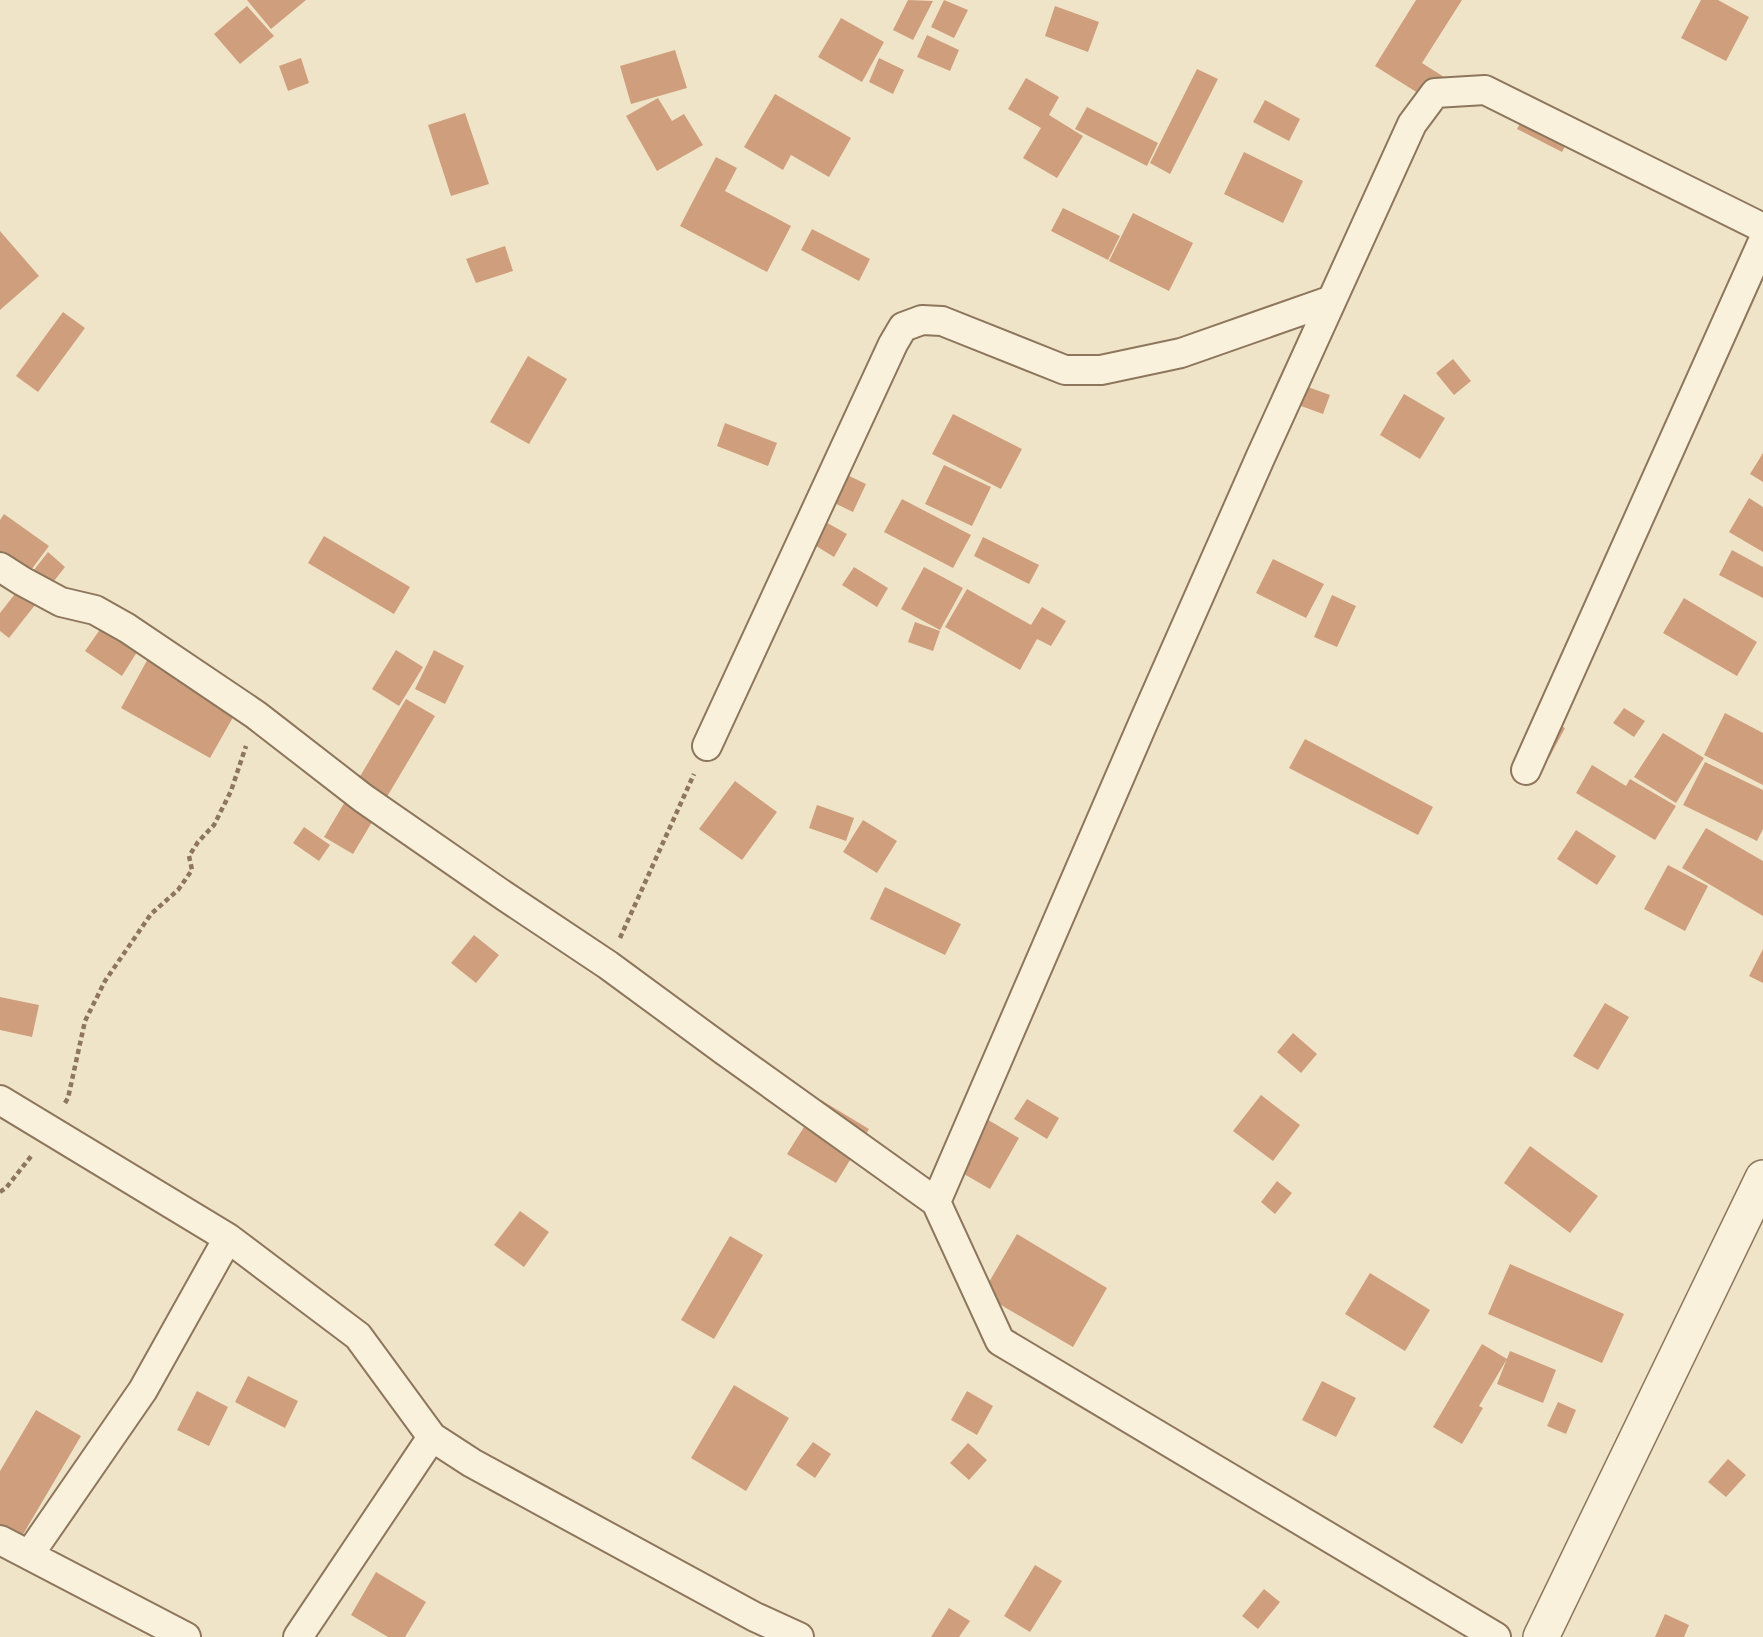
<svg xmlns="http://www.w3.org/2000/svg" width="1763" height="1637" font-family="'Libre Baskerville',serif">
	<style>
		.building { fill: #cf9f7d }
		.lines { fill: none; stroke-linecap: round; stroke-linejoin: round }
		.minor-casing { stroke: #8d765c; stroke-width: 32 }
		.tertiary-casing { stroke: #8d765c; stroke-width: 38 }
		.path { stroke: #8d765c; stroke-width: 4.5; stroke-dasharray: 5 3.5; stroke-linecap: butt }
		.minor { stroke: #faf1dc; stroke-width: 28 }
		.tertiary { stroke: #faf1dc; stroke-width: 35 }
	</style>
	<rect width="100%" height="100%" fill="#f0e4c8"/>
	<path class="building" d="M247 0H306L271 29Z
		M908 0 933 1 913 40 893 30Z
		M944 0 968 10 954 38 931 27Z
		M1416 0H1462L1422 63 1444 77 1429 100 1375 66Z
		M1701 0H1718L1749 17 1726 61 1681 38Z
		M247 6 274 36 240 64 214 34Z
		M1055 6 1099 22 1088 52 1045 36Z
		M841 18 884 42 862 82 818 57Z
		M927 35 959 50 950 71 917 57Z
		M675 50 687 88 631 104 620 66Z
		M301 58 309 83 288 91 279 66Z
		M879 58 904 70 893 94 869 82Z
		M1197 69 1218 79 1170 174 1150 163Z
		M1026 78 1059 97 1049 115 1083 136 1057 178 1023 158 1041 128 1008 109Z
		M775 94 851 138 829 177 791 155 783 170 744 147Z
		M658 98 672 121 684 114 703 145 657 171 626 116Z
		M1265 100 1300 119 1289 141 1253 122Z
		M1087 107 1158 143 1147 166 1075 129Z
		M1528 109 1573 131 1562 152 1517 129Z
		M465 113 489 184 451 196 428 125Z
		M1244 152 1303 181 1283 223 1224 194Z
		M716 157 737 168 725 191 791 226 767 272 680 226Z
		M1063 208 1120 236 1108 260 1051 231Z
		M1133 213 1193 243 1169 291 1109 261Z
		M812 229 870 259 859 281 801 250Z
		M0 231 39 276 0 310Z
		M505 246 513 271 476 283 466 259Z
		M63 312 85 328 38 392 16 376Z
		M528 356 567 379 529 444 490 422Z
		M1453 359 1471 381 1454 395 1436 373Z
		M1297 383 1330 395 1323 414 1290 402Z
		M1404 394 1445 418 1420 459 1380 435Z
		M953 414 1022 449 1001 489 932 454Z
		M725 423 777 443 768 466 717 446Z
		M1763 453V482L1750 474Z
		M944 465 991 487 972 526 925 504Z
		M841 472 866 484 853 512 828 500Z
		M1749 498 1763 507V552L1729 532Z
		M902 499 971 535 953 568 884 532Z
		M4 514 49 546 14 593 0 583V520Z
		M822 520 847 534 834 557 808 541Z
		M324 536 410 587 394 614 308 563Z
		M983 537 1039 565 1029 584 974 556Z
		M1732 550 1763 567V598L1719 575Z
		M48 552 65 567 9 638 0 631V613Z
		M1273 559 1324 584 1306 618 1256 593Z
		M854 567 888 588 877 607 842 585Z
		M924 567 963 588 940 630 901 609Z
		M967 589 1031 625 1042 607 1066 621 1051 646 1037 639 1020 670 945 627Z
		M1332 595 1356 606 1337 647 1314 637Z
		M1684 598 1757 642 1737 676 1663 633Z
		M915 622 940 631 933 651 908 642Z
		M101 628 137 652 122 676 85 651Z
		M396 650 423 667 399 706 372 689Z
		M434 650 464 666 445 704 415 689Z
		M150 655 240 705 210 758 121 708Z
		M406 699 435 716 353 854 324 837Z
		M1624 708 1645 721 1634 737 1613 723Z
		M1725 713 1763 733V785L1704 755Z
		M1548 719 1565 728 1549 758 1531 748Z
		M1663 733 1704 758 1676 803 1634 777Z
		M1305 739 1433 807 1418 835 1289 768Z
		M1705 762 1763 790V829L1757 841 1683 805Z
		M1592 765 1626 786 1630 779 1676 806 1655 840 1576 793Z
		M735 781 777 812 742 860 699 829Z
		M817 805 854 818 846 841 809 828Z
		M863 820 897 841 877 873 843 852Z
		M304 827 330 845 319 861 293 843Z
		M1706 828 1763 861V916L1682 868Z
		M1576 830 1616 856 1597 885 1557 859Z
		M1668 865 1708 886 1685 931 1644 909Z
		M885 887 961 924 945 955 870 919Z
		M474 935 499 955 476 983 451 963Z
		M1763 949V983L1749 976Z
		M0 997 39 1005 32 1037 0 1030Z
		M1605 1003 1629 1017 1598 1070 1573 1056Z
		M1293 1033 1317 1054 1301 1073 1277 1052Z
		M1261 1095 1300 1125 1273 1161 1233 1131Z
		M1027 1099 1059 1118 1047 1139 1014 1119Z
		M821 1100 869 1129 836 1183 787 1154Z
		M973 1111 1019 1138 990 1189 943 1162Z
		M1530 1146 1598 1196 1570 1233 1504 1183Z
		M1277 1181 1292 1193 1275 1214 1261 1202Z
		M520 1211 549 1232 524 1267 494 1245Z
		M1017 1234 1107 1288 1073 1347 982 1294Z
		M730 1236 763 1255 714 1339 681 1320Z
		M1510 1264 1624 1314 1602 1363 1488 1314Z
		M1370 1273 1430 1310 1405 1351 1345 1314Z
		M1482 1344 1507 1359 1479 1406 1483 1408 1462 1444 1433 1427Z
		M1510 1351 1556 1370 1543 1403 1497 1384Z
		M248 1376 298 1401 285 1428 235 1402Z
		M1322 1381 1356 1398 1336 1437 1302 1420Z
		M734 1385 789 1418 746 1491 691 1458Z
		M197 1391 228 1407 209 1446 177 1430Z
		M967 1391 993 1406 977 1435 951 1420Z
		M1558 1402 1576 1410 1566 1434 1547 1426Z
		M36 1410 81 1436 15 1548 0 1540V1471Z
		M813 1442 831 1454 815 1478 796 1465Z
		M968 1443 987 1460 969 1480 950 1463Z
		M1728 1459 1746 1475 1726 1497 1708 1482Z
		M1035 1565 1062 1581 1030 1632 1004 1616Z
		M376 1572 426 1602 405 1637H388L351 1615Z
		M1264 1589 1280 1602 1258 1629 1242 1616Z
		M949 1608 970 1621 959 1637H931Z
		M1665 1614 1689 1625 1684 1637H1655Z"/>
	<g class="lines">
		<defs>
			<path id="minor" d="M0 567 22 581 61 602 95 610 127 628 256 715 363 798 503 895 608 965 725 1051 936 1202 1000 1341 1496 1637
				M707 746 893 344 903 327 922 320 942 321 1065 370H1101L1181 353 1332 300
				M1526 770 1763 241
				M0 1100 228 1238 358 1336 432 1437 472 1463 755 1617 799 1637
				M936 1202 1144 721 1261 456 1412 124 1435 93 1485 90 1763 228
				M0 1540 186 1637
				M29 1555 143 1390 228 1238
				M298 1637 432 1437"/>
			<path id="tertiary" d="M1541 1637 1763 1178"/>
		</defs>
		<use href="#minor" class="minor-casing"/>
		<use href="#tertiary" class="tertiary-casing"/>
		<path class="path" d="M620 938 694 774
			M65 1103 68 1098 85 1021 105 981 151 914 178 890 192 870 189 856 198 842 214 825 231 791 246 746
			M0 1192 6 1188 32 1155"/>
		<use href="#minor" class="minor"/>
		<use href="#tertiary" class="tertiary"/>
	</g>
</svg>
